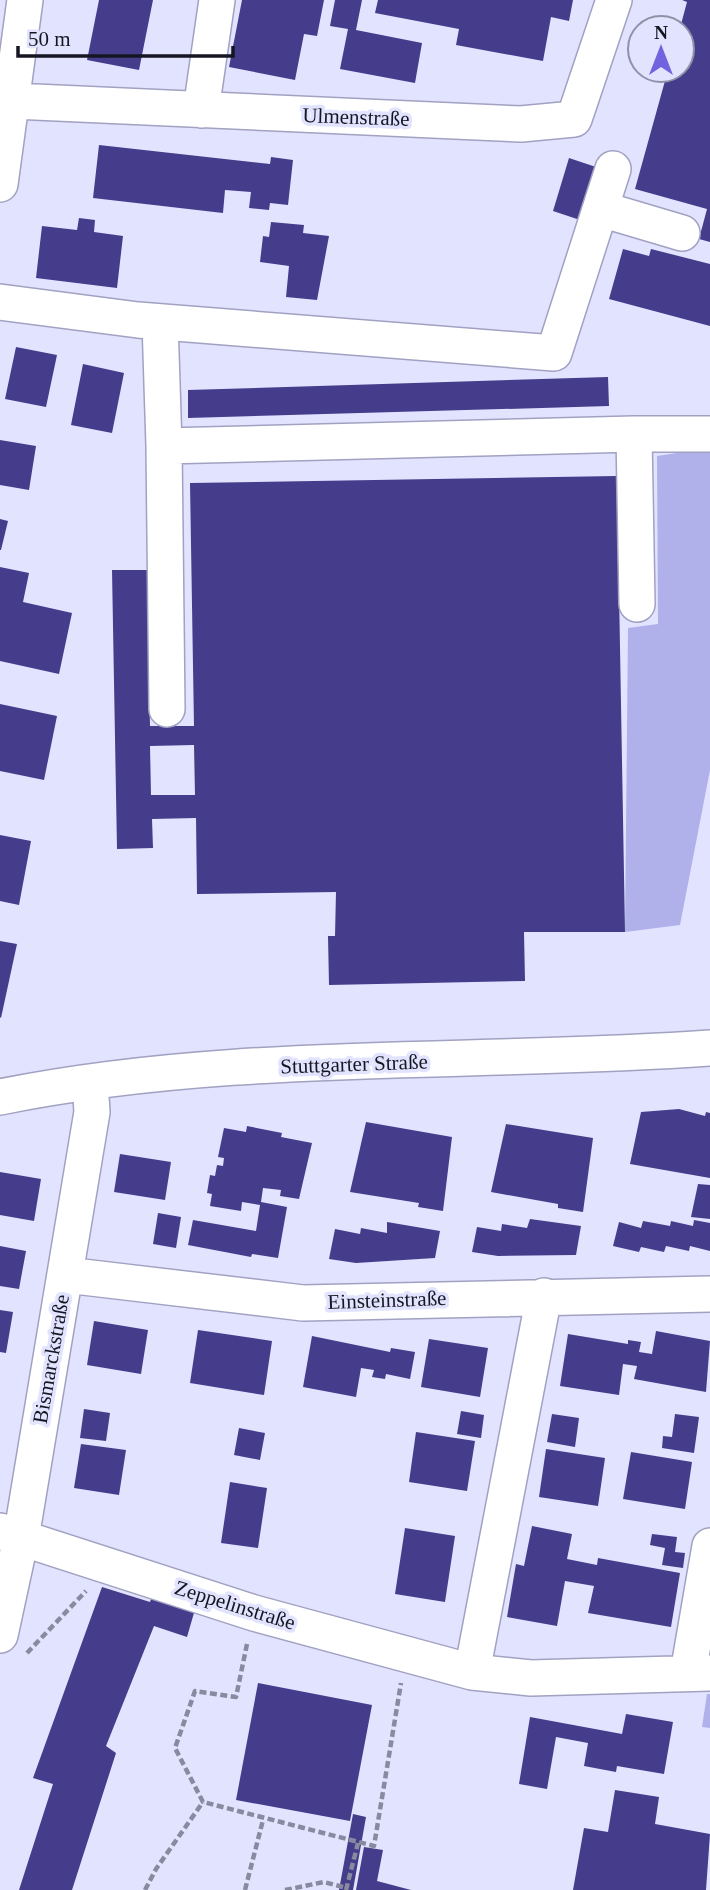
<svg xmlns="http://www.w3.org/2000/svg" width="710" height="1890" font-family="Georgia,serif">
	<style>
		.green { fill: #b0b0ea }
		.building { fill: #453c8c; fill-rule: evenodd }
		.lines { fill: none; stroke-linecap: round; stroke-linejoin: round }
		.minor-casing { stroke: #a1a1c2; stroke-width: 38 }
		.path { stroke: #898a9f; stroke-width: 4.5; stroke-dasharray: 7 3.5; stroke-linecap: butt }
		.minor { stroke: #fff; stroke-width: 35 }
		.labels { text-anchor: middle; dominant-baseline: central; stroke-width: 7; stroke-linejoin: round; paint-order: stroke }
		.street-label { font-size: 21px; fill: #161622; stroke: #e2e3ff }
	</style>
	<rect width="100%" height="100%" fill="#e2e3ff"/>
	<path class="green" d="M710 448V770L680 925 625 932 628 628 658 624 657 456Z
		M707 1694H710V1728L702 1727Z"/>
	<path class="building" d="M99 0H153L139 70 87 60Z
		M242 0H324L317 36 304 34 295 80 229 67Z
		M335 0H362L356 30 422 43 415 83 340 69 348 29 330 26Z
		M378 0H573L569 21 551 17 543 61 456 45 459 29 375 13Z
		M682 0H710V242L699 239 707 209 635 189 668 70H682L680 28 687 2Z
		M99 145 270 164 271 157 293 160 288 205 270 203 269 210 249 208 251 192 225 190 223 213 93 198Z
		M569 158 596 167 580 220 553 211Z
		M79 218 95 220 94 232 123 236 117 288 36 278 42 226 77 230Z
		M271 222 304 225 303 233 329 236 317 300 286 297 289 266 260 262 263 236 269 237Z
		M623 249 649 256 651 249 710 264V326L609 299Z
		M16 347 57 355 46 407 5 399Z
		M83 364 124 373 112 433 71 425Z
		M608 377 609 406 188 418V390Z
		M0 440 36 446 29 490 0 485Z
		M617 476 625 932H524L525 981 329 985 328 936H335L336 892 197 894 196 818 152 819 153 848 117 849 112 570H147L150 726H194L190 483ZM194 745 195 795H151L150 746Z
		M0 519 8 521 1 550H0Z
		M0 567 29 573 23 602 72 613 59 674 0 661Z
		M0 704 57 716 44 780 0 771Z
		M0 835 31 841 19 905 0 901Z
		M0 941 17 944 1 1018 0 1017Z
		M679 1109 705 1116 706 1112 710 1113V1178L630 1164 641 1112Z
		M366 1122 452 1137 443 1211 418 1207 419 1203 350 1192Z
		M506 1124 593 1138 583 1212 558 1208V1204L491 1192Z
		M247 1126 282 1133 281 1137 312 1143 299 1199 280 1196 281 1190 263 1188 261 1202 287 1207 278 1258 252 1254 251 1257 188 1245 193 1220 256 1231 260 1205 242 1202 241 1211 210 1206 212 1194 207 1193 210 1175 215 1176 217 1165 223 1166 224 1158 218 1157 224 1128 246 1132Z
		M120 1154 171 1162 165 1200 114 1192Z
		M0 1172 41 1179 34 1221 0 1215Z
		M698 1184 710 1185V1219L691 1217Z
		M158 1213 181 1217 176 1248 153 1244Z
		M530 1219 581 1226 576 1255 498 1256 472 1252 477 1227 501 1231 502 1224 527 1228Z
		M694 1220 710 1223V1251L690 1246 689 1251 666 1246 664 1252 641 1247 639 1252 613 1246 619 1222 641 1228 643 1221 670 1226 671 1221 693 1226Z
		M387 1222 440 1231 435 1258 356 1263 329 1259 335 1229 360 1234 361 1228 387 1233Z
		M0 1246 26 1251 19 1289 0 1286Z
		M0 1310 13 1312 6 1353 0 1352Z
		M94 1321 148 1330 141 1374 87 1365Z
		M198 1330 272 1341 264 1395 190 1383Z
		M656 1331 710 1341 706 1392 634 1379 637 1366 623 1364 619 1395 560 1386 568 1334 628 1344V1340L641 1342 639 1352 652 1354Z
		M312 1336 390 1352 391 1348 415 1352 410 1379 386 1374 385 1379 372 1377 374 1370 361 1368 356 1397 303 1387Z
		M429 1339 488 1348 480 1397 421 1387Z
		M84 1409 110 1413 106 1441 80 1438Z
		M461 1411 484 1415 481 1438 457 1434Z
		M552 1414 579 1418 575 1447 547 1442Z
		M675 1414 699 1417 694 1453 662 1448 663 1436 672 1437Z
		M239 1428 265 1433 260 1460 234 1455Z
		M416 1432 475 1441 467 1491 409 1482Z
		M81 1444 126 1450 119 1495 74 1488Z
		M546 1449 605 1458 598 1506 539 1497Z
		M631 1452 692 1462 685 1509 623 1499Z
		M230 1482 267 1488 258 1548 221 1543Z
		M532 1526 572 1534 567 1559 597 1565 598 1558 680 1573 671 1627 588 1613 594 1586 565 1581 557 1626 507 1617 516 1564 524 1566Z
		M405 1528 455 1536 445 1602 395 1594Z
		M652 1534 677 1537 675 1552 685 1553 683 1568 662 1565 665 1548 650 1545Z
		M102 1587 150 1602 154 1591 196 1606 187 1637 154 1626 106 1746 116 1753 72 1890H19L53 1784 33 1778Z
		M258 1683 372 1705 350 1821 236 1800Z
		M626 1714 673 1722 664 1774 617 1766 616 1772 584 1766 588 1743 556 1737 547 1789 519 1784 530 1717 622 1734Z
		M615 1790 659 1797 655 1824 710 1834 706 1890H573L584 1828 608 1832Z
		M353 1814 366 1817 353 1890H339Z
		M364 1847 383 1850 377 1881 411 1890H356Z"/>
	<g class="lines">
		<defs>
			<path id="minor" d="M13 101 521 124 574 119 614 0
				M201 110 217 0
				M0 184 25 0
				M601 209 682 233
				M0 302 138 320 554 353 613 169
				M160 322 164 446
				M637 604 634 434H710
				M167 709 164 446 634 434
				M0 1097C232 1050 475 1065 710 1048
				M66 1275 303 1303 710 1294
				M0 1531 254 1613 472 1672 531 1678 710 1673
				M0 1635 21 1538 92 1112 90 1082
				M472 1672 544 1296
				M688 1673 710 1546"/>
		</defs>
		<use href="#minor" class="minor-casing"/>
		<path class="path" d="M247 1644 236 1697 195 1691 175 1748 203 1802 374 1846 401 1683
			M27 1653 86 1591
			M145 1890 156 1869 203 1802
			M245 1890 263 1820
			M285 1890 324 1882 347 1888
			M346 1890 358 1843"/>
		<use href="#minor" class="minor"/>
	</g>
	<g class="labels">
		<g class="street-label">
			<text transform="translate(356 117) rotate(2)">Ulmenstraße</text>
			<text transform="translate(354 1064) rotate(-2)">Stuttgarter Straße</text>
			<text transform="translate(387 1300) rotate(-2)">Einsteinstraße</text>
			<text transform="translate(51 1359) rotate(-80)">Bismarckstraße</text>
			<text transform="translate(235 1605) rotate(17)">Zeppelinstraße</text>
		</g>
	</g>
	<g transform="translate(661 49)"><circle r="33" fill="#e2e3ff" stroke="#9091a7" stroke-width="2"/>
	<path d="M0-5L12 26L0 18L-12 26Z" fill="#7163de"/>
	<text y="-10" font-size="19" font-weight="bold" text-anchor="middle" fill="#161622">N</text>
	</g>
	<path d="M18 46v10h215v-10" fill="none" stroke="#161622" stroke-width="3.5"/>
	<text x="28" y="46" font-size="21" fill="#161622" stroke="#e2e3ff" stroke-width="5" paint-order="stroke">50 m</text>
</svg>
